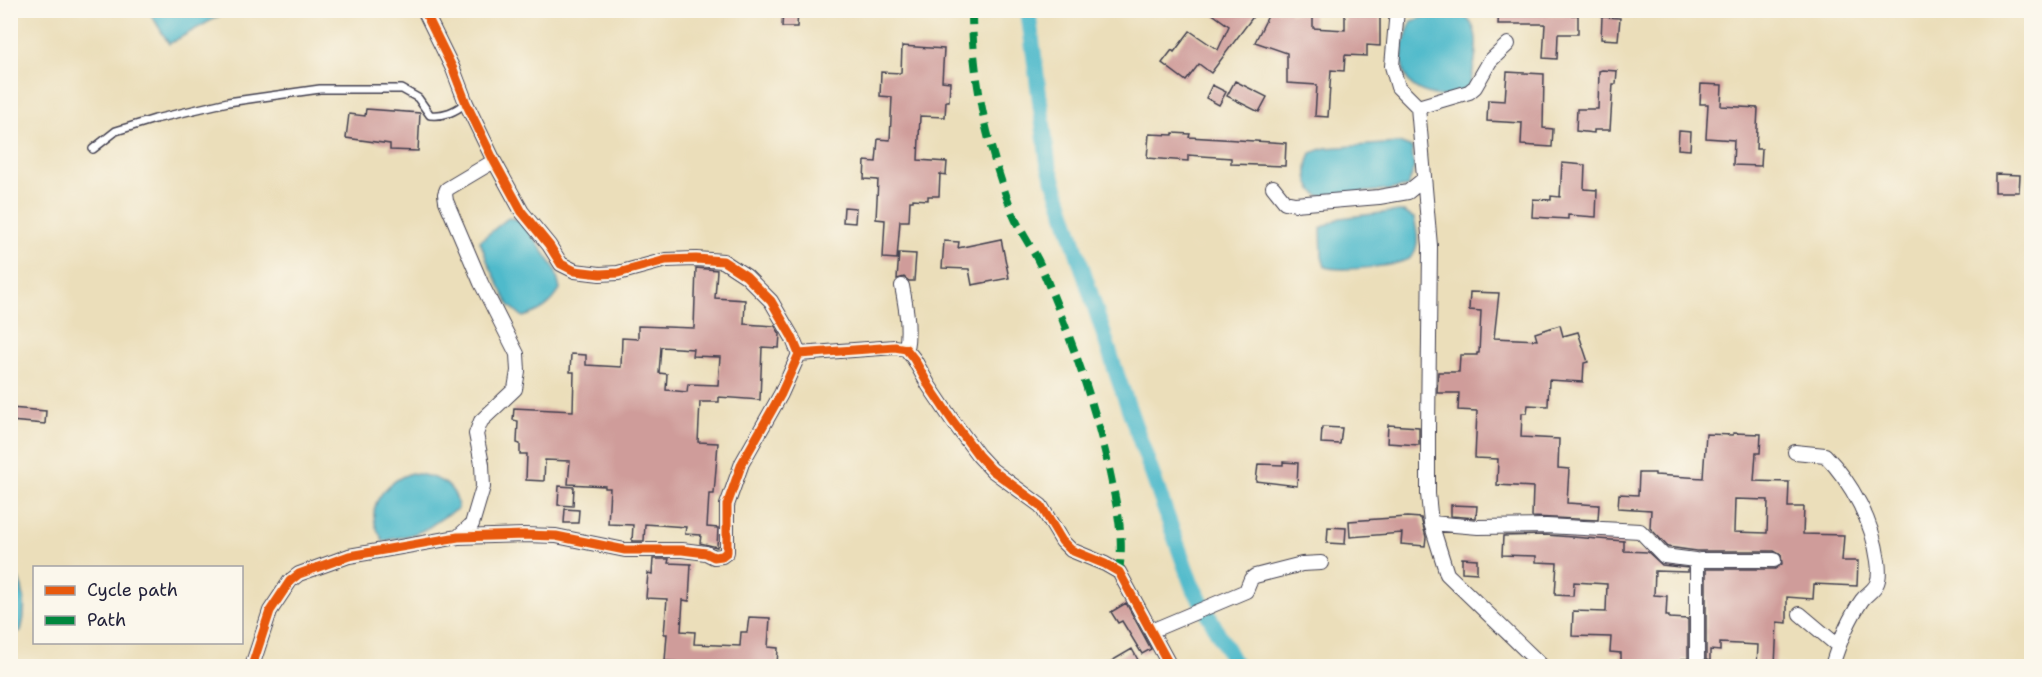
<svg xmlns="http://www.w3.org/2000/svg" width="2042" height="677" font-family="'Shantell Sans',sans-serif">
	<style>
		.water { fill: #4fbacb; stroke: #386e83; stroke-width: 1.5 }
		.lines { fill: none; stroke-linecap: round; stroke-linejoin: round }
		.canal { stroke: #4fbacb; stroke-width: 16 }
		.building { fill: #cf9c9a; fill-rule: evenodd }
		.service-casing { stroke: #403e4e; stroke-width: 10 }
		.minor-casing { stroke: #403e4e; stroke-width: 16 }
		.service { stroke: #fff; stroke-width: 7 }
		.minor { stroke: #fff; stroke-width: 14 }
		.quiet { stroke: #00873e; stroke-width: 8; stroke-dasharray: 15 8; stroke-linecap: butt }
		.cycleway-casing { stroke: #fbf7ec; stroke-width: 13 }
		.cycleway { stroke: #e8590c; stroke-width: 9 }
	</style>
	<rect width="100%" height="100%" fill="#fbf7ec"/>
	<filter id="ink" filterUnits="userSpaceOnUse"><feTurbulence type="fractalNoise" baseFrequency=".0167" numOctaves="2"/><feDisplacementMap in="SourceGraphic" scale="12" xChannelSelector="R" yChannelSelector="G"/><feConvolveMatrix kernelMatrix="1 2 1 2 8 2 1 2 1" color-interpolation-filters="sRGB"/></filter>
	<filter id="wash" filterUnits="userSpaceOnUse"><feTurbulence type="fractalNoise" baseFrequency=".008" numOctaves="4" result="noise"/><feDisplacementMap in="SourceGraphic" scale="24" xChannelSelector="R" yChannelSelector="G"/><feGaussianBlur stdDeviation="1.35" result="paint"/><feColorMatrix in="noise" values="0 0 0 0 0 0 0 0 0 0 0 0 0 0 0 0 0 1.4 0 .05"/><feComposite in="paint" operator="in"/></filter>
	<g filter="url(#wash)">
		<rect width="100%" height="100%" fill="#ebdeba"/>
		<path class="water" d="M149 11H228L169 44Z
			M1444 11C1489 11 1476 60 1469 88 1462 91 1453 95 1446 96 1441 97 1432 95 1427 93 1393 83 1400 46 1412 21Z
			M1399 143 1412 148 1414 168 1408 186 1389 190 1319 196C1304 186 1305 167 1311 153L1325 148Z
			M1390 212H1404L1414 218C1417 231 1420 243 1413 255 1405 267 1338 272 1325 267L1322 257 1321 228 1340 218Z
			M508 218 522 220 555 269 560 289C552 305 540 312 523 317L509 305 488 263 480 241Z
			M411 473C434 476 457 482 458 509 447 514 439 520 429 527 416 535 398 538 383 541 381 536 376 529 375 523 369 499 391 480 411 473Z
			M11 567C26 584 27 610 21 631L11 634Z"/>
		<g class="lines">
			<path class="canal" d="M1028 10 1048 163 1118 378 1191 583 1236 666"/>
		</g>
		<g id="blocks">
			<path class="building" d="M783 10H798L797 27H782Z
				M1207 10H1258L1211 73 1199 64 1186 81 1162 63 1172 50 1174 52 1190 31 1218 50 1229 26Z
				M1271 10H1290V13L1313 14V28L1345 30V10H1380V46L1367 45V56L1345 55 1344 71 1331 70 1328 117 1315 116 1317 85 1287 83V53L1255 42Z
				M1499 10H1549V15H1578V34H1558L1557 59 1543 58 1545 24H1498Z
				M1602 17 1620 18 1618 40 1601 39Z
				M902 46 944 49 942 81 950 82 949 101H946L945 117 920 116 918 160 947 162 946 175 940 174 939 196H928V200L913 199V201H910L909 221H900L897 259 883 258 885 220 876 219 878 180 864 179 865 161 876 162 878 139 890 140 892 97 880 96 881 72 901 73Z
				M1602 70 1617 71 1616 84H1613L1610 130H1594V133L1576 131 1577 109H1598L1599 71Z
				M1507 72 1544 74 1543 128 1553 129 1552 147 1521 145 1522 123 1487 121 1488 100 1505 101Z
				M1235 81 1267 97 1259 112 1227 96Z
				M1701 84 1722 85 1721 106 1758 108 1756 149H1762L1761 166 1733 165 1734 140 1706 138 1708 104H1700Z
				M1212 85 1226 92 1219 105 1206 98Z
				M366 109 420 113 418 151 390 150V144L346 138 349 114 365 116Z
				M1679 131 1691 132 1690 150 1678 149Z
				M1173 133 1190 134 1189 137 1286 143 1285 166 1231 164V158L1188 155V161L1147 158 1149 134 1173 135Z
				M1562 163 1585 165 1584 189 1597 190 1596 217 1568 215V219L1532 217 1533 199 1551 200V196L1560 197Z
				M1995 174 2020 175 2019 192H1995Z
				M844 207 856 208 855 223 843 222Z
				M1001 239 1009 278 972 285 969 269 942 268 944 241 959 242 958 248Z
				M899 253 916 254 914 281H909L904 277 897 279Z
				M696 268 717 270 715 298 745 300 744 324 775 326 780 334 779 348 762 347 760 400 719 397V402H700L698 442 718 443 714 494H709L707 527 718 528 717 547 700 543 701 535 685 534 686 527 645 524 644 541H632L633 525 608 524 610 488H605V486L568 484 570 461 545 460 544 481 526 480 527 454H520V444L517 443 518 421 513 420 514 408 573 411 574 372H570L571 354 586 355V365L621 367 622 338 638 339V326L694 328ZM661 347 693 349 692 356 720 357 718 385 688 384 687 392 666 390 667 374 659 373Z
				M1470 292 1499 293 1494 338 1537 340 1535 333 1560 325 1563 336 1578 332 1588 362 1584 363 1583 382 1549 380 1548 406 1528 405 1527 413H1522L1521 437 1559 439 1558 468 1569 469 1567 503 1599 505 1598 520 1532 517 1533 487 1497 485 1498 459 1475 458 1477 411 1458 410 1459 393H1437L1438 372H1459L1460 355H1477V353H1479L1481 311 1469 310Z
				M10 408 46 411 45 424 10 421Z
				M1388 425 1419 427V445L1387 443Z
				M1322 427 1342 428 1340 444 1321 443Z
				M1733 433 1761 434 1760 453H1756L1754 481 1789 482 1788 507H1804L1803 534 1844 535 1842 561H1858L1857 586 1814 584 1813 599 1787 597V623L1777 622 1775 666H1757L1758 645 1720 643V651L1710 650V661L1706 660V569H1775L1782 564 1781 555 1774 551H1697L1668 547 1650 528 1651 510 1618 508 1619 494 1638 495 1639 473H1655V475L1703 478 1706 434 1733 435ZM1735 499 1768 500 1767 533 1734 532Z
				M1283 462 1298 463 1297 486 1256 481 1258 464 1283 465Z
				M559 486 574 487 573 506 558 505Z
				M1451 505 1477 506 1476 518 1451 516Z
				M565 509 579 510 578 523H564Z
				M1407 517 1421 518 1426 537 1425 546 1401 544 1402 533 1350 537 1349 521Z
				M1328 527 1346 528 1345 544 1327 543Z
				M1546 535 1624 541V551L1648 552 1662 565 1688 568V572L1655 571 1654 595 1667 596 1666 616H1669V618L1688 619V659H1682V666H1621V653L1610 652 1611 637 1572 636 1573 611 1606 612 1607 584 1574 582 1573 596 1555 595 1557 563 1536 562V556L1502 555 1503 536Z
				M1462 558 1477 559V573L1462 572Z
				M653 559H669L668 563 691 564 689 601 683 600 681 631 695 632 694 644 740 646 741 632H747L749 617 770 618 768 647 778 648 777 666H697L698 663 665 661 667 634H664L667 599 646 598 648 573 652 574Z
				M1126 603 1151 649 1142 654 1122 621 1118 623 1111 612Z
				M1132 649 1138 660 1127 666H1103Z"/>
		</g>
	</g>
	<g filter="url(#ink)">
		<use href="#blocks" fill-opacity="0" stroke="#403e4e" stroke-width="1.5"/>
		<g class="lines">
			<defs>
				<path id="service" d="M93 149 116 131 155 119 228 102 320 89H402L418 98 430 115C445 116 454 112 466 103"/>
				<path id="minor" d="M424 10 453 69 466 103 494 161 522 212 549 245 561 264 575 271 600 274 618 273 666 260 696 259 723 261 746 276 771 301 792 337 799 354 895 347 906 349 914 359 929 386 952 420 978 455 992 470 1041 506 1062 541 1071 550 1105 564 1119 572 1170 666
					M1397 10 1392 66 1398 87 1418 107 1430 246 1428 430V494L1431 523 1447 574 1542 666
					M1418 107 1469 92 1475 87 1490 61 1508 44
					M1273 187 1285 202 1295 204 1379 197 1408 192 1424 179
					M902 286C906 307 910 328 906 349
					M1795 452 1825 455C1852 483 1873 522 1878 561 1879 568 1880 576 1877 583 1874 591 1867 593 1862 600 1848 620 1839 643 1832 666
					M1431 523 1478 527 1546 526 1640 531 1664 556 1695 560 1697 563V659L1695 666
					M458 537 472 524 483 487 482 464 476 434 481 421 515 389 518 371 517 354 481 283 446 201 445 194 447 189 494 161
					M1697 563 1700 560H1774
					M1800 614 1838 646
					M1151 631 1246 591 1251 579 1255 576 1302 564 1321 563
					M252 666 270 611 290 581 299 574 349 556 458 537 524 535 556 536 625 550H682L706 553 714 557 722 556 727 552V505L742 463 781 394 799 354"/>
			</defs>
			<use href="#service" class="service-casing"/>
			<use href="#minor" class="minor-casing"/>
			<use href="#service" class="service"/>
			<use href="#minor" class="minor"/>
			<path class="quiet" d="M972 10C972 81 988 149 1013 214 1021 234 1035 251 1043 271 1071 338 1096 406 1111 478 1118 512 1124 537 1119 572"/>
			<defs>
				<path id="cycleway" d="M424 10 453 69 466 103 494 161 522 212 549 245 561 264 575 271 600 274 618 273 666 260 696 259 723 261 746 276 771 301 792 337 799 354 895 347 906 349 914 359 929 386 952 420 978 455 992 470 1041 506 1062 541 1071 550 1105 564 1119 572 1170 666
					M252 666 270 611 290 581 299 574 349 556 458 537 524 535 556 536 625 550H682L706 553 714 557 722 556 727 552V505L742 463 781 394 799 354"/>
			</defs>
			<use href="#cycleway" class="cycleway-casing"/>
			<use href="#cycleway" class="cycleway"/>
		</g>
	</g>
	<rect width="2042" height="677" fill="none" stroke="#fbf7ec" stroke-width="36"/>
	<rect x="33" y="566" width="210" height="78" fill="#fbf7ec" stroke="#a4a2a5" stroke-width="1.5"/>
	<rect x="45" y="586" width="30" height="9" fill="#e8590c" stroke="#a4a2a5" stroke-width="1.5"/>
	<text x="87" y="596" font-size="18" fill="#22223b">Cycle path</text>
	<rect x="45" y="616" width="30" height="9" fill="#00873e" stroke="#a4a2a5" stroke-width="1.5"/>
	<text x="87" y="626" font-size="18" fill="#22223b">Path</text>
</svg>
